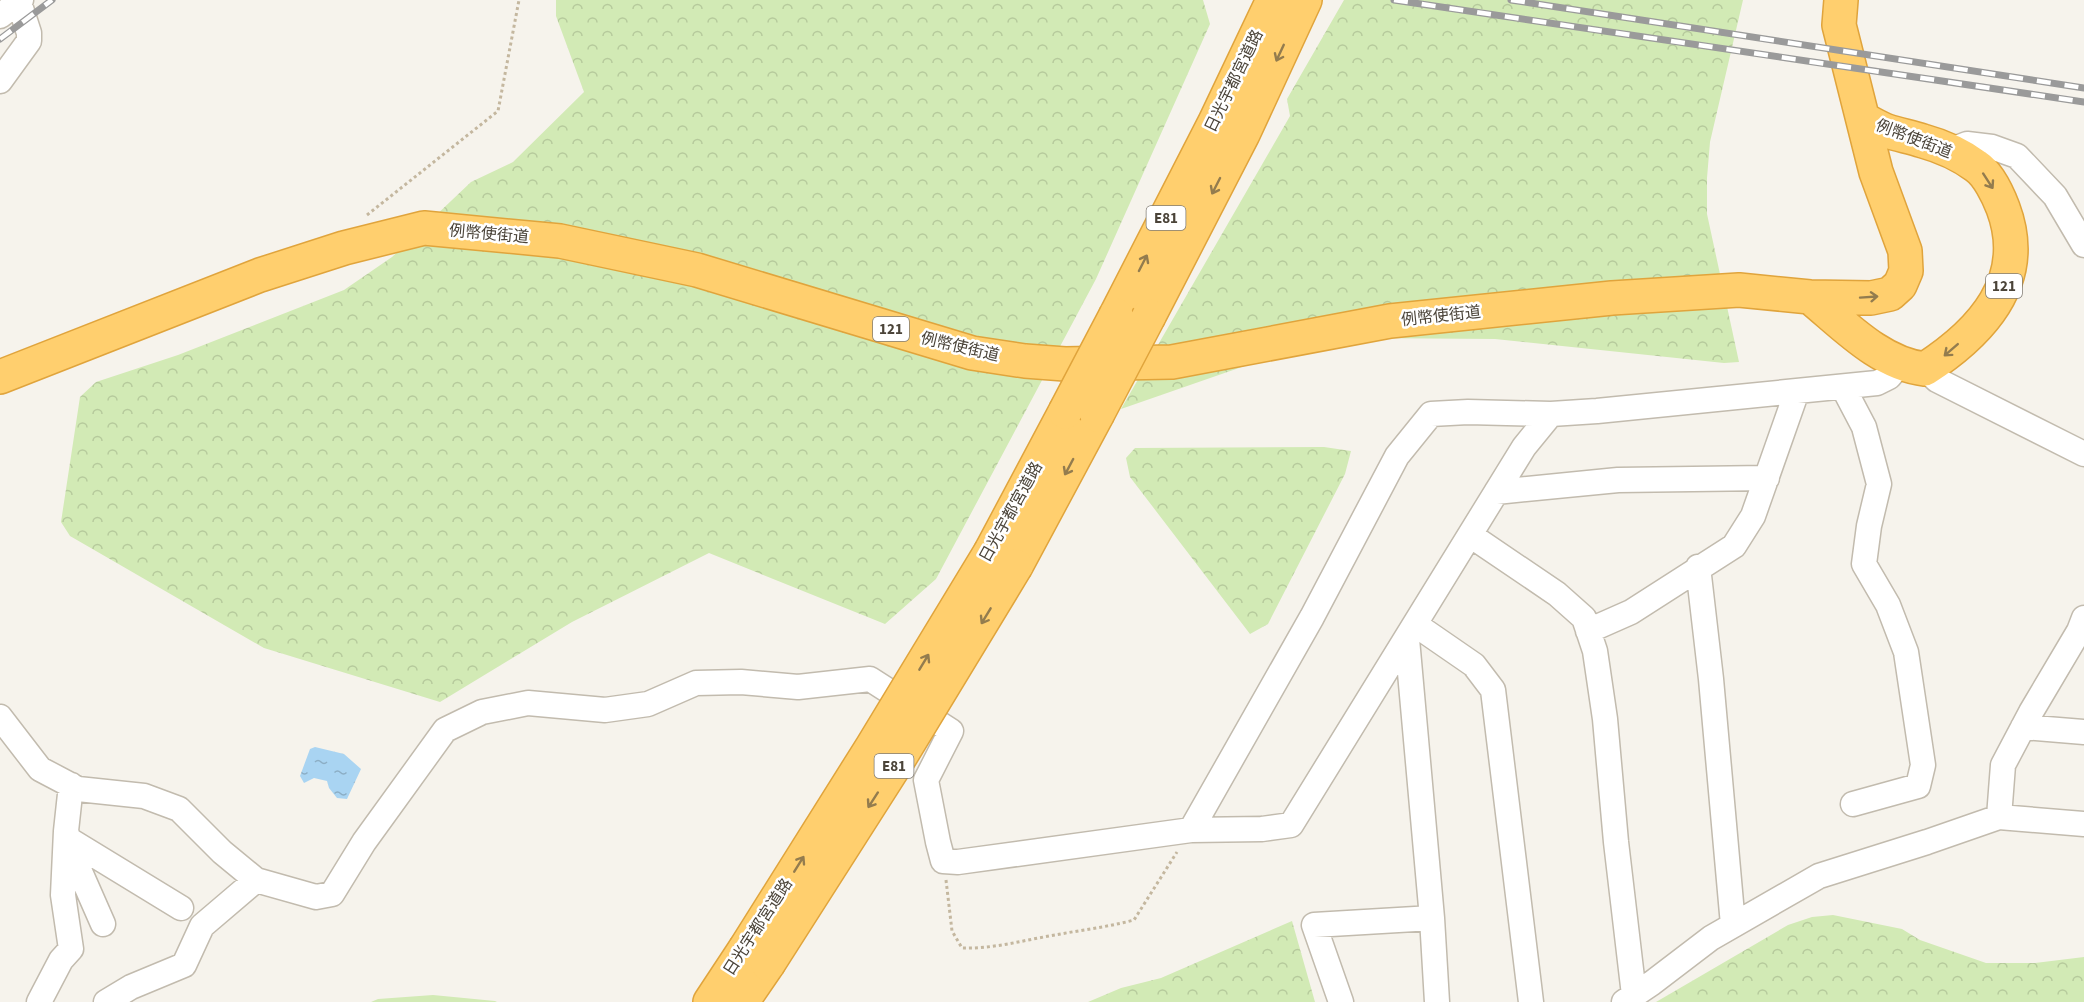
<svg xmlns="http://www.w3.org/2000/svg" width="2084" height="1002" font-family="'Source Sans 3','Noto Sans JP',sans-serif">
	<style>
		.forest { fill: url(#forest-crowns) }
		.water { fill: url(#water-ripples) }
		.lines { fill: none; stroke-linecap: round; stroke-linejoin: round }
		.minor-casing { stroke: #c2bbae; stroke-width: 27 }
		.highway-casing { stroke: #e0a43c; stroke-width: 36 }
		.path { stroke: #c4b79f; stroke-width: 3; stroke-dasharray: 3 3; stroke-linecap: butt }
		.minor { stroke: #fff; stroke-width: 24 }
		.highway { stroke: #ffcf6e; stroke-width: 33 }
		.rail-casing { stroke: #9a9a9a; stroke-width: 7 }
		.rail { stroke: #fff; stroke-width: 4.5; stroke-dasharray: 14; stroke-linecap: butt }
		.highway-bridge-casing { stroke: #e0a43c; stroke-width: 36; stroke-linecap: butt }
		.highway-bridge { stroke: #ffcf6e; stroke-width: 33 }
		.oneway { stroke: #937c4e }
		.labels { text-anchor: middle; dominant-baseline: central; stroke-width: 5; stroke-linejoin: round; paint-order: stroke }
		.shield { fill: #fff; stroke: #817c74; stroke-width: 1.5 }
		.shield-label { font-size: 15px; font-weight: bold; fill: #4b4439 }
		.street-label { font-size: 16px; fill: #4b4439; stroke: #fff }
	</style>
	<defs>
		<pattern id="forest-crowns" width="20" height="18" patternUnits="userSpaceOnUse" patternTransform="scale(1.5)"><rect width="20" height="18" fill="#d2eab5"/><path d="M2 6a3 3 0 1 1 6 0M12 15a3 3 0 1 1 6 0" fill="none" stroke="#b6ca9c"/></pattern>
		<pattern id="water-ripples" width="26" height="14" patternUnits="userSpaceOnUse" patternTransform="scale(1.5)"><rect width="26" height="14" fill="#a9d4f2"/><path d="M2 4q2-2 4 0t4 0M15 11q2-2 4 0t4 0" fill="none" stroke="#8caec5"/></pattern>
	</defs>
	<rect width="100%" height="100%" fill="#f6f3ec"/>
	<path class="forest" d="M556 0H1203L1210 24 1096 279 936 579 885 624 709 553 572 622 440 702 264 648 70 536 61 522 80 397 96 382 178 355 344 290 392 257 471 182 513 162 584 92 556 16Z
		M1344 0H1743L1710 142 1707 178V214L1739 362 1724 363 1495 339 1360 338 1354 328 1121 409 1290 116 1287 99Z
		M1324 447 1351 451 1345 474 1268 624 1250 634 1130 477 1126 458 1135 448Z
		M1833 915 1902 929 1920 940 1986 963H2035L2084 957V1002H1656L1788 925 1812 917Z
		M1292 921 1315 1002H1088L1121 988 1161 978Z
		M433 995 495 1001 497 1002H371L378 999Z"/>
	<path class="water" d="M315 747 344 754 361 769 347 799 337 798 329 788 327 781 314 778 304 783 300 776 310 749Z"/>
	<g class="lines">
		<defs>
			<path id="minor" d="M0 16 21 0
				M0 81 29 41V33L19 2
				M1949 151 1967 144 1992 147 2017 156 2055 196 2084 245
				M1925 369 1937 380 2084 454
				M1843 387 1864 427 1879 484 1869 526 1864 564 1888 605 1906 652 1923 765 1918 786 1853 804
				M1496 492 1618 480 1767 478
				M1470 535 1557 594 1584 618 1595 651 1605 719 1616 842 1634 995
				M1698 567 1711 679 1733 925
				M1416 625 1474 665 1493 690 1531 1002
				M1588 631 1631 612 1734 546 1753 516 1797 391
				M1407 639 1432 918 1437 1002
				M0 717 40 769 78 789 144 796 179 809 222 852 256 880 316 897 332 894 364 842 445 730 482 712 528 703 605 710 648 704 696 683 741 682 798 687 870 679 951 731 926 780 938 842 943 861 958 862 1191 830 1262 829 1291 825 1524 447 1551 414 1597 411 1877 383 1889 377 1901 363
				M2023 727 2084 732
				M71 785 66 831 74 858 103 924
				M1999 817 2003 765 2031 712 2079 631 2084 618
				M1191 830 1312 617 1397 456 1431 414 1468 412 1551 414
				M68 839 181 908
				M39 1002 61 960 71 949 63 895 66 831
				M106 1002 131 987 184 965 202 926 256 880
				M1341 1002 1314 925 1432 918
				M1624 1002 1652 983 1711 938 1819 876 1927 842 1999 817 2084 824"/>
			<path id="highway" d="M1810 297C1843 324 1880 364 1925 369 1982 332 2030 280 2003 208 1998 195 1988 174 1976 166 1961 155 1941 146 1923 141 1911 137 1899 135 1887 131 1879 128 1871 123 1863 119
				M1116 315 1215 122 1273 0
				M1149 316 1243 134 1305 0
				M0 377 260 275 344 248 424 228 560 241 697 270 972 353 1025 361 1065 364 1172 362 1390 321 1612 298 1739 290 1810 297 1871 298 1890 294 1900 285 1906 271 1905 251 1876 172 1839 25 1841 0
				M991 551 1065 412
				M1016 566 1097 415
				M710 1002 745 949
				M742 1002 768 964"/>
		</defs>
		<use href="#minor" class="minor-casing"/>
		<use href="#highway" class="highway-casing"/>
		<path class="path" d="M367 215 498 111 519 0
			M946 880 952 931 962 948C994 949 1024 940 1055 935 1081 930 1108 927 1134 920L1177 852"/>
		<use href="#minor" class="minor"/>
		<use href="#highway" class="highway"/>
		<defs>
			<path id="rail" d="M1394 0 2084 102
				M1511 0 2084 88
				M0 39 52 0"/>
		</defs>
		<use href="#rail" class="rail-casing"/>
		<use href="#rail" class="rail"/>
		<defs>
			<path id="highway-bridge" d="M1065 412 1116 315
				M1097 415 1149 316
				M745 949 872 747 991 551
				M768 964 897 762 1016 566"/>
		</defs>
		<use href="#highway-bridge" class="highway-bridge-casing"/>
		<use href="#highway-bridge" class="highway-bridge"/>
	</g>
	<defs><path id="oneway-shaft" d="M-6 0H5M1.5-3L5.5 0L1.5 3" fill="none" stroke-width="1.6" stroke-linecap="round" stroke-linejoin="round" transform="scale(1.5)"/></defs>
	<g class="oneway">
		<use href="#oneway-shaft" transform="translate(1280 53) rotate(115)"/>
		<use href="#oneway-shaft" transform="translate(1988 181) rotate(57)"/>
		<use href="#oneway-shaft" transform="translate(1216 186) rotate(117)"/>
		<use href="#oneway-shaft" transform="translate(1143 263) rotate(-63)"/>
		<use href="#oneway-shaft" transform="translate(1869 297) rotate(-4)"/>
		<use href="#oneway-shaft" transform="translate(1951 350) rotate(139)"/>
		<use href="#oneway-shaft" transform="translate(1069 467) rotate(118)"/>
		<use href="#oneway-shaft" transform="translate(986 616) rotate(121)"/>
		<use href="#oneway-shaft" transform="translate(924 662) rotate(-59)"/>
		<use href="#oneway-shaft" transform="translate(873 800) rotate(123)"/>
		<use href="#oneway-shaft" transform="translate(799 864) rotate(-58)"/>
	</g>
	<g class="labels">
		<g class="shield">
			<rect x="1146.5" y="206" width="39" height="24" rx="4.5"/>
			<rect x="1986" y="274" width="36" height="24" rx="4.5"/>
			<rect x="873" y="317" width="36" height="24" rx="4.5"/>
			<rect x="874.5" y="754" width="39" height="24" rx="4.5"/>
		</g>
		<g class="shield-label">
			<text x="1166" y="218">E81</text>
			<text x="2004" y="286">121</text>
			<text x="891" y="329">121</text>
			<text x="894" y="766">E81</text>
		</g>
		<g class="street-label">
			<text transform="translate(1234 81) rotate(-64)">日光宇都宮道路</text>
			<text transform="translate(1914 139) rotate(21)">例幣使街道</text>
			<text transform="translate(489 234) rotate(5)">例幣使街道</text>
			<text transform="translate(1441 316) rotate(-6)">例幣使街道</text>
			<text transform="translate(960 347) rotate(13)">例幣使街道</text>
			<text transform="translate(1011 512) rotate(-61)">日光宇都宮道路</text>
			<text transform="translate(758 927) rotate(-57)">日光宇都宮道路</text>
		</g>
	</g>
</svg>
